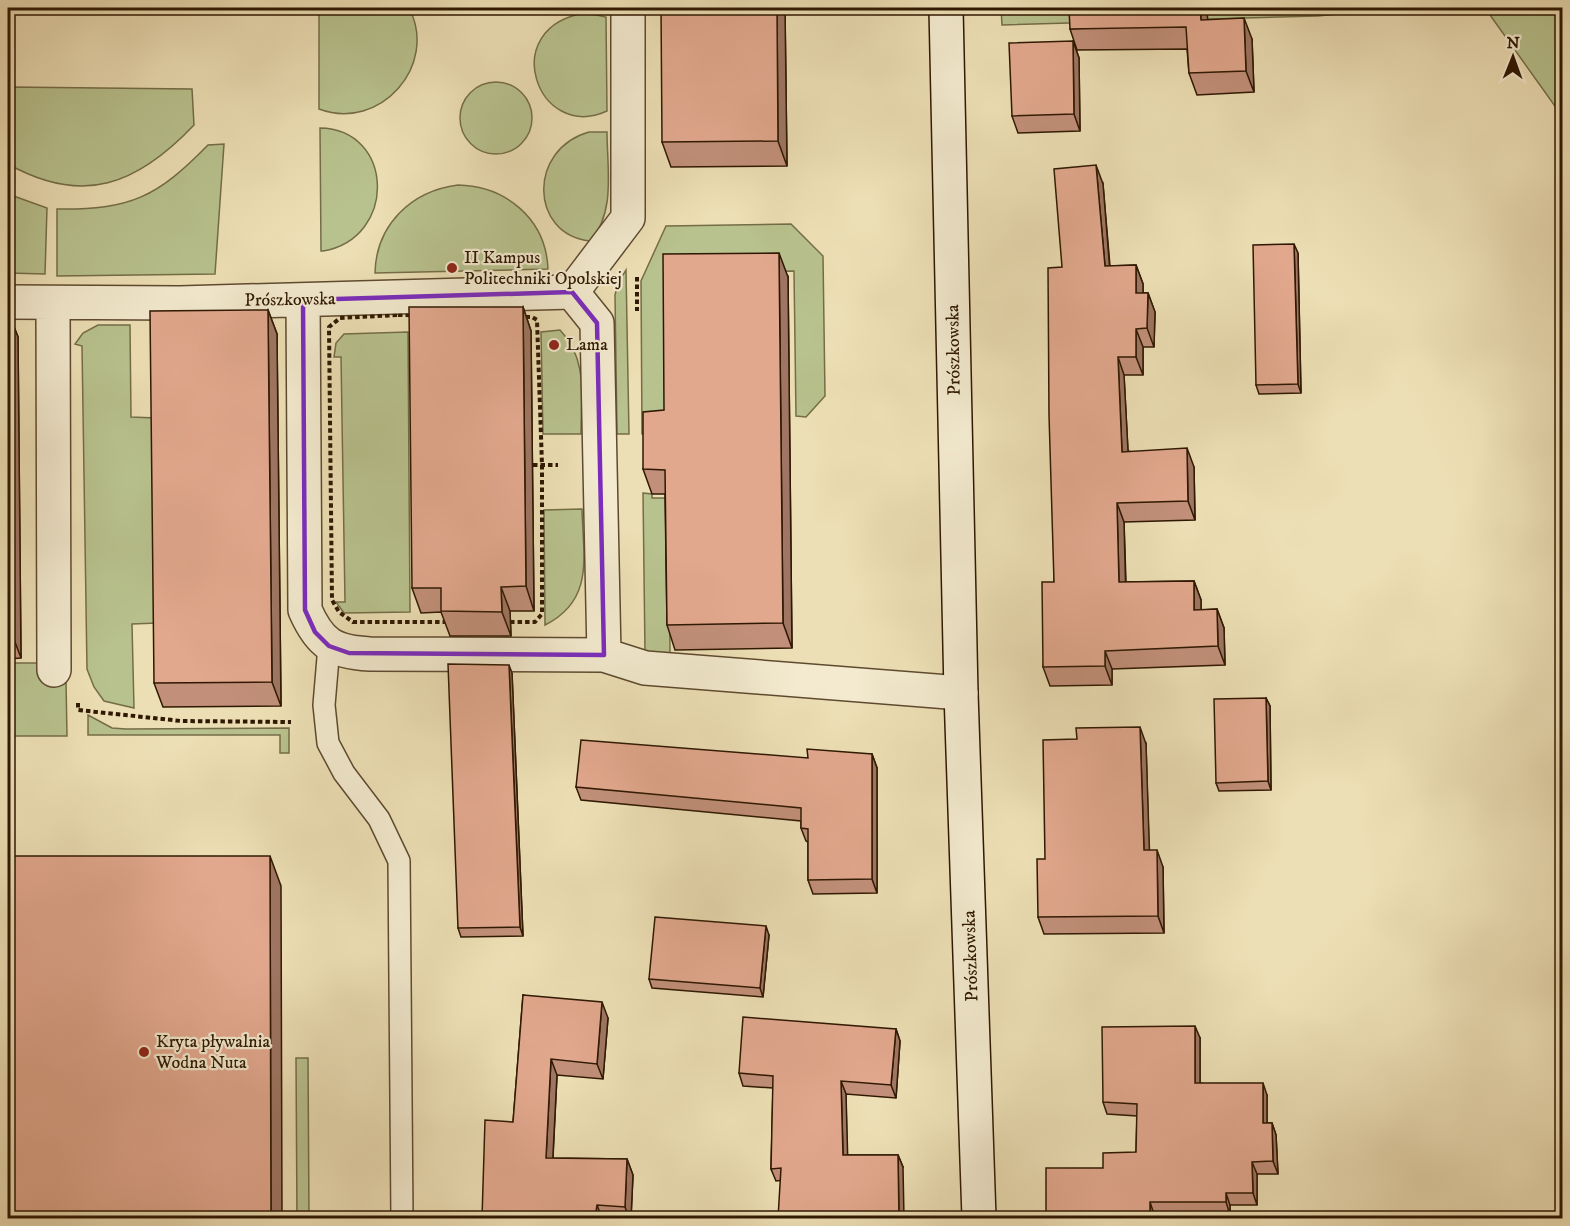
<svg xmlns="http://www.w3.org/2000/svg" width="1570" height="1226" font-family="'IM FELL DW Pica',serif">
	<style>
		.green { fill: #b8c28e; stroke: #746d48; stroke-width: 1.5 }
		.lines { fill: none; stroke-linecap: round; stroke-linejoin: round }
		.lane-casing { stroke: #5e4a2f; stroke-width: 24 }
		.street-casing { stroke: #5e4a2f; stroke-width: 36 }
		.secondary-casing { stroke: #2f1802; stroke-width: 36 }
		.path { stroke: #2f1802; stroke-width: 4; stroke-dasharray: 4.5 3; stroke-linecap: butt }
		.lane { stroke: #f3eacf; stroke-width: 21 }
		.street { stroke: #f3eacf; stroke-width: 33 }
		.secondary { stroke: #f3eacf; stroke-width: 33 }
		.wall { fill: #c2907a; stroke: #2f1802; stroke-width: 1.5 }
		.shaded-wall { fill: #9e7663; stroke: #2f1802; stroke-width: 1.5 }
		.building { fill: #e2a88e; stroke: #2f1802; stroke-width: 1.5 }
		.marked { fill: none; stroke: #7b2cbf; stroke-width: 4.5; stroke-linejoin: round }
		.poi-dot { fill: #8f2418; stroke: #f3eacf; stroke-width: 2 }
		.labels { text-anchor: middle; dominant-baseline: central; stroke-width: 4.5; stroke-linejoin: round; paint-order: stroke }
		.poi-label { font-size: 18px; fill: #2f1802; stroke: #f3eacf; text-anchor: start }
		.street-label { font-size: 18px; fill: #2f1802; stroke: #f3eacf }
	</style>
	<rect width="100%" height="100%" fill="#eddfb5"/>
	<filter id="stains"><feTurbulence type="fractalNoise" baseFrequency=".00333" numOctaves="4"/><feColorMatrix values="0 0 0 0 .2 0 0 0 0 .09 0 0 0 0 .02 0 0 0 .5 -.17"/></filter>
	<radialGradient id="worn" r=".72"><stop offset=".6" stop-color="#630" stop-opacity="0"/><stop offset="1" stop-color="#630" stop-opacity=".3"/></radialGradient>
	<path class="green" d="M319 8H409C439 65 380 132 319 109Z
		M1001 8H1396L1318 16 1002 25Z
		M1485 8H1562V116Z
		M586 13 606 17 607 111C537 143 496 26 586 13Z
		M460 118a36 36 0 1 1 72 0a36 36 0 1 1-72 0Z
		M8 87 192 89 194 125C137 185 83 206 8 164Z
		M320 128C394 129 398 238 323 251H321Z
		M589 132H607C607 167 616 213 590 241 529 234 528 149 589 132Z
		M224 144 215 274 57 276V209C131 210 157 197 208 145Z
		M458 185C506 186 546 219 548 269L375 273C376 225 411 191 458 185Z
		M8 194 47 208 45 274 8 273Z
		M791 224 823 256 825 396 806 417 796 416 794 271 666 273 668 430 642 434 641 281 666 226Z
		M626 270 629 434H617L615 295 618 283Z
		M98 325H130L131 417 156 418 157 623 132 624 134 708 104 701 94 687 87 669 82 346 75 344 83 333Z
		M560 330C588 359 581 395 581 434H543L541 332Z
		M408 332 410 612 344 613 336 602H345L341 357H334L336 343 344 334Z
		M643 493 652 494V498H669L670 655 645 652Z
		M582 509C583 556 595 600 545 625L544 510Z
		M8 663H42V680L66 681 67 736H8Z
		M88 715 112 728 126 729 289 728V753H280V735H88Z
		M296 1058H308L309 1218H297Z"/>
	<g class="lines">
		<defs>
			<path id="lane" d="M329 646 324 705 328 743 344 773 379 819 399 861 402 1218"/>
			<path id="street" d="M572 292 597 323 604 655
				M572 292 628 218V8
				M303 300 305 610C320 644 333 652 370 654L604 655 645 668 961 693
				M8 302 180 303 572 292
				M53 304 54 670"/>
			<path id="secondary" d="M946 8 961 693 979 1218"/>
		</defs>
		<use href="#lane" class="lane-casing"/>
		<use href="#street" class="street-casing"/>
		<use href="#secondary" class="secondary-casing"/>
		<path class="path" d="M637 277V311
			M398 315 532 317 537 320 542 465V614L535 622H353L339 612 332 600 329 327 340 318Z
			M533 465H558
			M78 703V710L181 721 291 722"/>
		<use href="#lane" class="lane"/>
		<use href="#street" class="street"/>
		<use href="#secondary" class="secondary"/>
	</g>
	<path class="wall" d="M785 8 787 166 671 167 662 142Z
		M1208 20 1252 39 1254 92 1197 95 1189 73 1187 49 1077 50 1070 29Z
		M1073 41 1079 58 1080 131 1018 133 1012 116Z
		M1103 184 1110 266 1136 265 1143 284V293H1148L1155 312 1154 347H1143V375H1124L1128 451 1194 467 1195 520 1124 522 1126 582 1194 581 1201 600V610L1217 609 1224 628 1225 665 1112 669V685L1050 686 1043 667 1054 582 1062 267Z
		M1298 253 1301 393 1259 394 1256 385Z
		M788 277 792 648 675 650 667 625 665 494H652L643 469 664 410Z
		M523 307 531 331 534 611H510L511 636H450L441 612 421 613 412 588Z
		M268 310 277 334 281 706 163 707 154 683Z
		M8 313 18 337 21 658 8 659Z
		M512 673 523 936 461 937 458 928Z
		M1266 698 1270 706 1271 790 1219 791 1216 783Z
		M1146 744 1149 850 1163 867 1164 933 1044 934 1038 917Z
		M872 754 877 768V893L813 894 808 880V842L806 841 801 828V821L581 800 576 787 808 758Z
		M769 935 763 997 652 988 649 979Z
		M523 995 608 1018 603 1079 557 1075 553 1158 627 1159 633 1175 631 1218H482L513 1122Z
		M896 1029 900 1041 896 1098 846 1094 847 1155H898L903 1167 776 1181 771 1169 773 1088 743 1086 739 1073Z
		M1200 1038V1083L1267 1095V1123H1272L1276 1135 1278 1174H1257V1205H1230V1215L1154 1214V1218H1046L1103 1168 1136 1152 1137 1116 1107 1114 1103 1102Z"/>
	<path class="shaded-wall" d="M777 8H785L787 166 778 141Z
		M1200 8H1207L1209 42 1201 20Z
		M1244 18 1252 39 1254 92 1246 71Z
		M1073 41 1079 58 1080 131 1074 114Z
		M1096 165 1103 184 1111 285 1105 266Z
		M1294 244 1298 253 1301 393 1298 384Z
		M779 253 788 277 792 648 783 623Z
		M1136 265 1143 284V312L1136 293Z
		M1148 293 1155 312 1154 347 1147 328Z
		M523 307 531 331 534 611 526 586Z
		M268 310 277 334 281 706 272 682Z
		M9 313 18 337 21 658 12 634Z
		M1136 329 1143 347V375L1136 357Z
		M1118 357 1124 375 1129 470 1122 452Z
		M1187 448 1194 467 1195 520 1188 501Z
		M1117 503 1124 522 1126 601 1119 582Z
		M1194 581 1201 600V629L1194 610Z
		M501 587 510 611 511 636 502 612Z
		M1217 609 1224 628 1225 665 1218 646Z
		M1105 651 1112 669V685L1105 666Z
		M509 665 512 673 523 936 520 927Z
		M1266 698 1270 706 1271 790 1268 781Z
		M1140 727 1146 744 1150 867 1144 850Z
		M872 754 877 768V893L872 879Z
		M1157 850 1163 867 1164 933 1158 916Z
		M270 856 281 886 282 1218H271Z
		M766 926 769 935 763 997 760 988Z
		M602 1002 608 1018 603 1079 597 1064Z
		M1195 1026 1200 1038V1096L1195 1083Z
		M896 1029 900 1041 896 1098 891 1085Z
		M551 1059 557 1075 552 1174 546 1158Z
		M841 1081 846 1094 848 1168 843 1155Z
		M1263 1083 1267 1095V1135L1263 1123Z
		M1272 1123 1276 1135 1278 1174 1273 1161Z
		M898 1155 903 1167 904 1218H899Z
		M627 1159 633 1175 631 1218H629L625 1207Z
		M1252 1162 1257 1174V1205L1253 1193Z
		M1226 1193 1230 1205V1215L1226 1202Z
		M1150 1202 1154 1214V1218H1150Z
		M597 1205 602 1218H595Z"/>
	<path class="building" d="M661 8H777L778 141 662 142Z
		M1069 8H1200L1201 20 1244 18 1246 71 1189 73 1186 27 1070 29Z
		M1073 41 1074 114 1012 116 1009 43Z
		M1096 165 1105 266 1136 265V293H1148L1147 328 1136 329V357H1118L1122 452 1187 448 1188 501 1117 503 1119 582 1194 581V610L1217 609 1218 646 1105 651V666L1043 667 1042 582H1054L1049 415 1048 268 1062 267 1054 169Z
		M1294 244 1298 384 1256 385 1253 245Z
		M779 253 783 623 667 625 665 470 643 469V412L664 410 663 254Z
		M409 307H523L526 586 501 587 502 612 441 611V588H412Z
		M268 310 272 682 154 683 150 311Z
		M8 313H9L12 634H8Z
		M448 664 509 665 520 927 458 928Z
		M1266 698 1268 781 1216 783 1214 699Z
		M1140 727 1144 850H1157L1158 916 1038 917 1037 859H1045L1043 740 1077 739 1076 728Z
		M581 740 808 758 807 749 872 754V879L808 880V829L801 828V808L576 787Z
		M8 856H270L271 1218H8Z
		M655 917 766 926 760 988 649 979Z
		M523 995 602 1002 597 1064 551 1059 546 1158 627 1159 625 1207 597 1205 595 1218H482L485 1120 513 1122Z
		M743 1017 896 1029 891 1085 841 1081 843 1155H898L899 1218H778L781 1168 771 1169 773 1076 739 1073Z
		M1195 1026V1083H1263V1123H1272L1273 1161 1252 1162 1253 1193H1226V1202H1150V1218H1046V1168H1103V1153L1136 1152 1137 1104 1103 1102 1102 1027Z"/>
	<path class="marked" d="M572 292 597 323 604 655 349 653 329 646 315 632 305 610 303 300Z"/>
	<g class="poi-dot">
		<circle cx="452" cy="268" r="6"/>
		<circle cx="554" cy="345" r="6"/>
		<circle cx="144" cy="1052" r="6"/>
	</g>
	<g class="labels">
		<g class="poi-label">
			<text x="464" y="258">II Kampus<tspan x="464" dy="21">Politechniki Opolskiej</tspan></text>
			<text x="566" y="345">Lama</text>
			<text x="156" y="1042">Kryta pływalnia<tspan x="156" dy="21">Wodna Nuta</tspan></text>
		</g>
		<g class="street-label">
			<text transform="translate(290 300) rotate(-1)">Prószkowska</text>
			<text transform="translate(954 350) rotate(-91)">Prószkowska</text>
			<text transform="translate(971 956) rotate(-92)">Prószkowska</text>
		</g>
	</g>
	<rect width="1570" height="1226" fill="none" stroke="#eddfb5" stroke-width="30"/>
	<rect x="9" y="9" width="1552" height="1208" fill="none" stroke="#2f1802" stroke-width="3"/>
	<rect x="15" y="15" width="1540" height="1196" fill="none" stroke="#2f1802" stroke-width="1.5"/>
	<g transform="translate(1513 57) rotate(1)" stroke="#f3eacf" stroke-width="4.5" paint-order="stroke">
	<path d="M0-4.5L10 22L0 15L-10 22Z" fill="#2f1802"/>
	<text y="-9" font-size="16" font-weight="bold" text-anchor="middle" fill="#2f1802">N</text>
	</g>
	<rect width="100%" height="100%" filter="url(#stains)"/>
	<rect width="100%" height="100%" fill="url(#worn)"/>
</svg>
